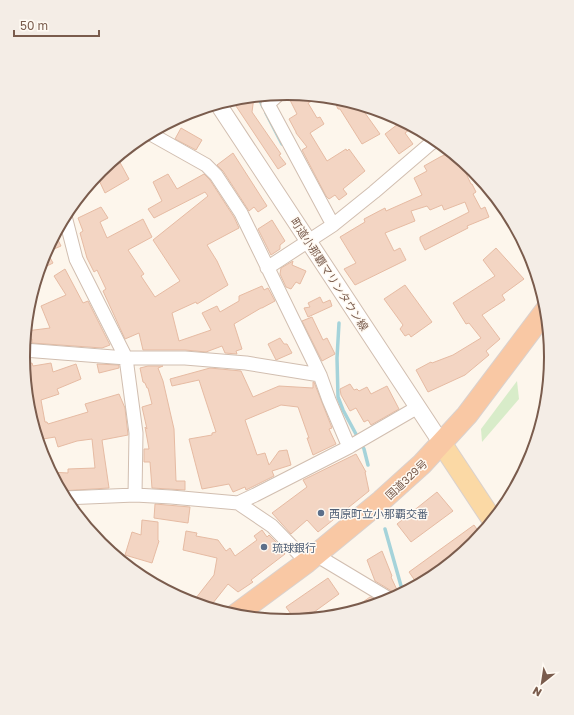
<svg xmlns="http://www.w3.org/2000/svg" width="574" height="715" font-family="'Golos Text','Noto Sans JP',sans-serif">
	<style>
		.green { fill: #d8ecc9 }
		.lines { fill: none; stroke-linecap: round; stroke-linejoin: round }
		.stream { stroke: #a5d3da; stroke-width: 3.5 }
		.building { fill: #f3d5c3; stroke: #e6bba3 }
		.minor-casing { stroke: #d1beb0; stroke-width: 15 }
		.tertiary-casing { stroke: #d1beb0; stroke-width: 18 }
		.primary-casing { stroke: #dad1cd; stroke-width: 22 }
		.trunk-casing { stroke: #dad1cd; stroke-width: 23 }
		.minor { stroke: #fff; stroke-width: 13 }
		.tertiary { stroke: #fff; stroke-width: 16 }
		.primary { stroke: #fbd9a5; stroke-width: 20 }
		.trunk { stroke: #f9c8a4; stroke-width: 21 }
		.service-dot { fill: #5c6f8a; stroke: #fffaf3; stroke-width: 1.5 }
		.labels { text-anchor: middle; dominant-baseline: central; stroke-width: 3; stroke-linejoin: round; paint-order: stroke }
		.street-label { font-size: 11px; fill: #7a5c4d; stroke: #fffaf3 }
		.service-label { font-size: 11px; fill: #4e5e75; stroke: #fffaf3; text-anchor: start }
		.rim { fill: none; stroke: #7a5c4d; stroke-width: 2 }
	</style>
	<rect width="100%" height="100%" fill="#fdf6ec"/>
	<path class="green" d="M517 381 519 399 482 442 481 429Z"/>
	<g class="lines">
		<path class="stream" d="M258 96 263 107
			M266 113 282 144
			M339 323 337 358 338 397 343 410 364 449 368 465
			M385 529 403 593"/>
	</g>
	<path class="building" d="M287 94 320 97 308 103 317 118 320 117 324 124 310 133 327 161 346 149 347 151 349 149 365 171 343 189 347 194 339 200 335 195 329 199 326 196 302 150 307 147 296 133V132L289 119 297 114Z
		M254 97 252 112 281 154 279 155 286 164 278 169 232 100Z
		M333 98 362 106H360L380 134 362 144 340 109H338Z
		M402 121 409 130 405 133 413 144 399 154 385 134Z
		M181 128 202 140 196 150 175 139Z
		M451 152 465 164 462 165 471 184H472L476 192 473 194 481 209 485 207 489 217 467 226 468 228 425 250 420 240V237L469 212 465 202 444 210 442 205 430 210 427 206 411 211 415 221 385 233 394 251 400 248 406 260 355 285 344 269 356 263 340 237 365 222 364 219 385 208 386 211 422 195 414 178 427 171 424 166 440 157Z
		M233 153 267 206 258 212 254 207 249 211 223 171 217 165Z
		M117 157 129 179 105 193 97 176Z
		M168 174 177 189 204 174 210 180 234 217 239 228 207 245 217 261 228 285 197 304 196 302 172 313 179 341 211 330 202 313 217 306 220 312 239 301V296L262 286 264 290 268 288 275 301 262 308H261L234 324 242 349 236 351 237 354 225 353 222 346 206 352 185 350H143L139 333 125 339 103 291 106 289 97 270 94 272 87 258 80 233 83 231 78 218 101 207 108 218 100 222 107 238 143 219 152 237 128 250 144 274 141 276 155 297 180 281 153 240 208 196 205 192 154 218 148 209 162 201 153 182Z
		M272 220 285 241 280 245V249L271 255 258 229Z
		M55 234 61 246 47 252 53 263 39 270 43 256Z
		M496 248 524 279 502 295 505 300 482 315 500 339 486 351 489 355 465 375 428 392 416 370 431 362 432 363 453 355 481 338 469 323 466 324 453 303 495 276 483 260Z
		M293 261 292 265 306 271 300 284 296 282 291 289 286 287 280 274 281 268Z
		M65 269 83 303 88 301 110 345 102 348 32 343V339L25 340 26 331 50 328 41 306 66 295 54 276Z
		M405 285 432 322 411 337 409 334 405 336 400 329 403 325 384 299Z
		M320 297 323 303 330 300 332 306 308 317 304 308 310 307 308 303Z
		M312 317 323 340 327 338 335 354 322 361 302 321Z
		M280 338 284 344H287L292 353 276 360 268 344Z
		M32 363 33 366 51 363 53 372 76 364 81 379 57 389 59 394 41 400 45 422H47L48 424 88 412 85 404 119 394 125 408 128 435 102 440 109 488 60 491 50 472 68 473V469L95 468 92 439 77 441 58 447 55 437 37 440 28 409 24 365Z
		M97 364 119 365V368L99 373Z
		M148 366H163L158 368 163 381 174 429 176 481H185V490L152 488 150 462H144V449H149L145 427 147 429 142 407 152 404 148 388H147L145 383 143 382 140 368Z
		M210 368 241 371 253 397 279 386 313 388V382H314L332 428 329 429 336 444 313 455 307 438H309L298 407 281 405 245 420 257 455 265 453 269 465 279 451 287 450 291 465 272 471 274 476 246 490 245 487 233 492 229 484 202 489 189 439 212 435V433L216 432 199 380 172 386 170 379Z
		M350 384 354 390 357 389 359 391 367 387 371 394 387 386 399 409 371 425 368 420 364 422 356 408 350 411 341 395 340 389Z
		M356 454 366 472H365L369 491 318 532 307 520 291 534 272 513 307 487 303 480Z
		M437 492 453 511 411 542 397 524Z
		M155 504 190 507 188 523 154 518Z
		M142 520 158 522V540L159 541 152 563 125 555 132 532 141 535Z
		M474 525 481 535 475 542 433 577 418 585 409 572Z
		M262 530 267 537 269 535 278 544 285 554 251 580 253 582 238 592 228 584 209 608 192 603 214 575 217 558 183 550 186 531 197 533 196 536 218 540 226 551 230 548 235 556 257 540 254 536Z
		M382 551 392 576 391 577 398 592 395 593 375 581 367 560Z
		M328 578 339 594 303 620 296 621 286 607Z
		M370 597 376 600 375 601 377 605 350 613V611Z"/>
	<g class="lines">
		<defs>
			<path id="minor" d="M279 94 268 104 333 225
				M149 133 206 165 216 175 241 213 320 375 329 400 349 447
				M65 216 76 259 126 358 136 433 135 495
				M267 268 333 225 374 192 430 144 436 140
				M24 350 126 358H185L246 363 320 375
				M64 498 135 495 171 497 238 503 255 495 349 447 418 407
				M238 503 272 526 307 562
				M316 555 391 600"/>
			<path id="tertiary" d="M218 104 442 444"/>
			<path id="primary" d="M442 444 493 521"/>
			<path id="trunk" d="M234 616 307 562 381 501 422 464 467 415 546 310"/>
		</defs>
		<use href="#minor" class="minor-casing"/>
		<use href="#tertiary" class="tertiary-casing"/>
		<use href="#primary" class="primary-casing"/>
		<use href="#trunk" class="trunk-casing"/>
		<use href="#minor" class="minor"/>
		<use href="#tertiary" class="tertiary"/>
		<use href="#primary" class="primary"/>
		<use href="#trunk" class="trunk"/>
	</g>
	<g class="service-dot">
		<circle cx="321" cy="513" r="4"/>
		<circle cx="264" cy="547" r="4"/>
	</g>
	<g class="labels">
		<g class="street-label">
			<text transform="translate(330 274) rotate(57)">町道小那覇マリンタウン線</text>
			<text transform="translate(406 479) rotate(-43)">国道329号</text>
		</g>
		<g class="service-label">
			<text x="329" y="513">西原町立小那覇交番</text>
			<text x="272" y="547">琉球銀行</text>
		</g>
	</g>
	<path d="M0 0H574V715H0ZM30 357a257 257 0 1 1 514 0a257 257 0 1 1-514 0Z" fill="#f4ede6" fill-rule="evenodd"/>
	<path class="rim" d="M30 357a257 257 0 1 1 514 0a257 257 0 1 1-514 0Z"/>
	<g transform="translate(542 683) rotate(210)" stroke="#fffaf3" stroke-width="3" paint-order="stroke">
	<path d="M0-3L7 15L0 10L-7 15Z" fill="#7a5c4d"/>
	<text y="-6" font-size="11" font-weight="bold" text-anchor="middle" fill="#7a5c4d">N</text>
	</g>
	<path d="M14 30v6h85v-6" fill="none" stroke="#7a5c4d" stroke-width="2"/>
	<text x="20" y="30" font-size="12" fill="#7a5c4d" stroke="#fffaf3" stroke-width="3" paint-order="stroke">50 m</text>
</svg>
